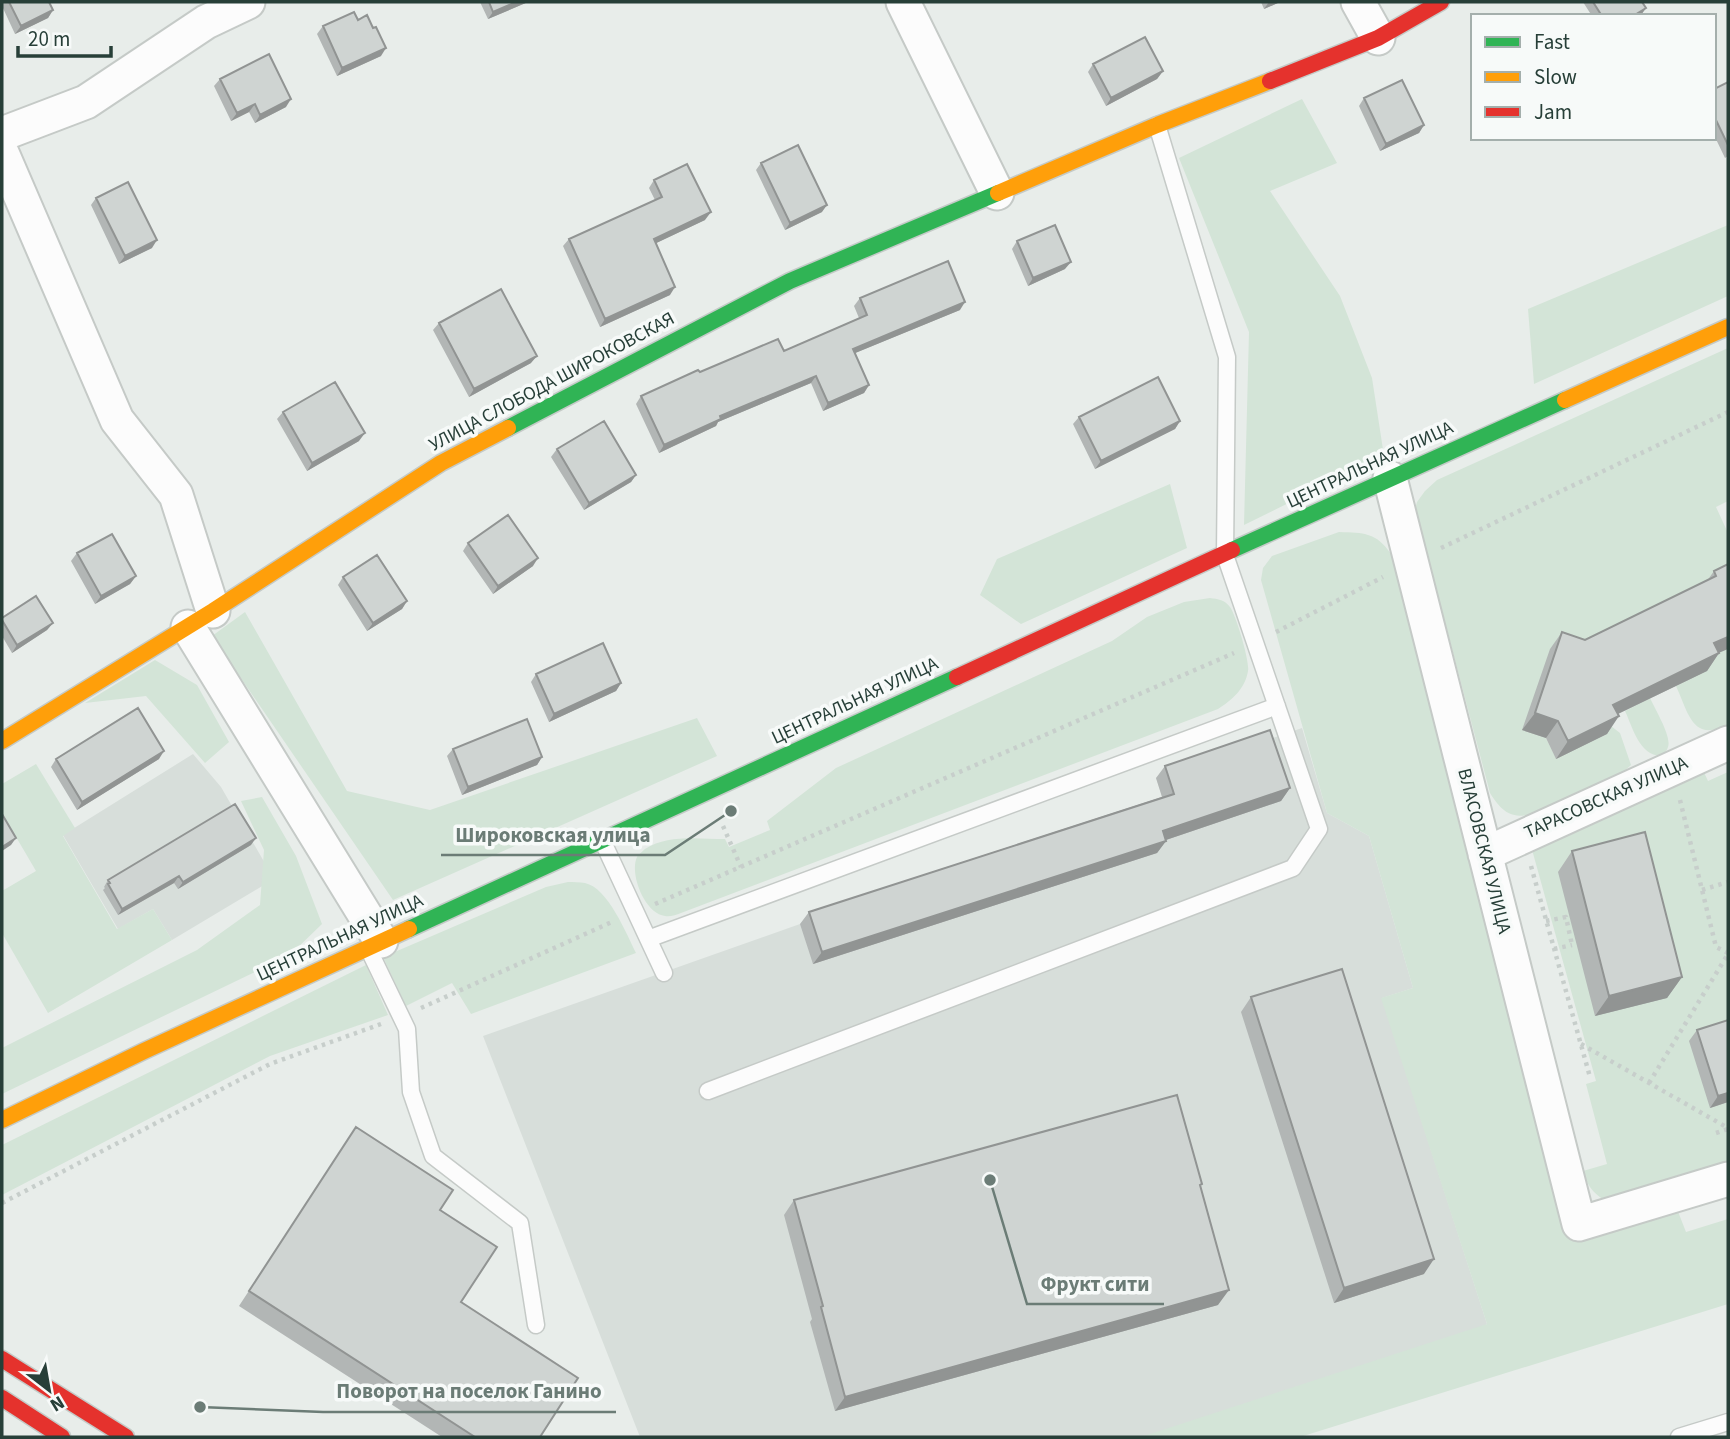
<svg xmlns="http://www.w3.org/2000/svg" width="1730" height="1439" font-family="'Source Sans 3',sans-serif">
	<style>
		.built { fill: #d7deda }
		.green { fill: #d3e4d7 }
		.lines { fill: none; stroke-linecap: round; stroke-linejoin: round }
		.lane-casing { stroke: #c5cac7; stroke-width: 19 }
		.street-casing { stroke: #c5cac7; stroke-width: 37 }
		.fast-casing { stroke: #c4cac7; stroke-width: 19 }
		.slow-casing { stroke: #c4cac7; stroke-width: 19 }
		.jam-casing { stroke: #c4cac7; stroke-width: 19 }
		.path { stroke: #c7cecb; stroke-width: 4.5; stroke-dasharray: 3.5 5; stroke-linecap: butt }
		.lane { stroke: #fcfcfc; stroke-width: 16 }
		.street { stroke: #fcfcfc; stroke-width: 33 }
		.fast { stroke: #30b455; stroke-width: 16 }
		.slow { stroke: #ff9f0a; stroke-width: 16 }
		.jam { stroke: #e5322d; stroke-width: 16 }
		.wall { fill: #b2b6b5 }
		.shaded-wall { fill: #919493 }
		.building { fill: #cfd4d2; stroke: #919493; stroke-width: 2 }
		.labels { text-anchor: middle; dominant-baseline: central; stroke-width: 7; stroke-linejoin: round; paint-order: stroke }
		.street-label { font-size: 19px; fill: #273f38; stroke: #f7faf9 }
		.leader { fill: none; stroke: #6b7c76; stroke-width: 2.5 }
		.callout-dot { fill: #6b7c76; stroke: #f7faf9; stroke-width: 2.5 }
		.callout-label { font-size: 21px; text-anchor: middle; font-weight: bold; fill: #6b7c76; stroke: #f7faf9; stroke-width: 7; stroke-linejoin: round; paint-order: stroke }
	</style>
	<rect width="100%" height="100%" fill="#e8edea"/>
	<path class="built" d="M1302 728 1327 813 1369 836 1413 988 1382 998 1487 1324 1300 1437H640L483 1036 800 924 1165 805 1156 778Z
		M193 754 221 787 274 879 172 940 153 909 118 929 63 835Z"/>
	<path class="green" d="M1302 99 1337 163 1270 191 1340 296 1372 378 1384 456 1244 525 1249 332 1179 158Z
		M1728 225V296L1534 384 1528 309Z
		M1728 348V501L1716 507 1728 533V725C1692 742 1689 714 1676 686L1707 670 1523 730 1546 738 1556 758 1607 734 1611 726 1620 733 1631 765 1619 776 1532 815C1510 818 1502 812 1490 793L1431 569 1426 571 1413 516 1417 502 1425 491 1437 480Z
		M1170 484 1187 548 1021 624 980 595 997 559Z
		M1339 532C1364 533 1376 532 1391 554L1574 1240 1677 1209 1686 1232 1728 1219V1304L1300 1437H1141L1487 1324 1381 998 1413 988 1369 836 1327 813 1261 580 1263 568 1272 556Z
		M1210 598C1218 599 1225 600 1230 607 1236 615 1250 662 1248 671 1245 689 1232 700 1218 709L681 913C676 915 670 917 665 916 645 914 629 874 637 857 637 856 644 850 645 849 668 834 699 839 725 839L729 847 770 830 767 821 836 768 1112 641 1147 617 1184 602Z
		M245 612 347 791 430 810 697 718 717 756 393 900 212 636Z
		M155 660 197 685 229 742 205 763 146 696 85 703Z
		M1650 698C1655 709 1672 737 1668 747 1667 751 1664 753 1661 756 1639 755 1633 728 1625 711Z
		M36 764 75 828 63 836 117 929 153 909 172 940 48 1013 2 933V891L36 871 2 813V784Z
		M1701 766 1708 781 1728 772V1166L1604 1200C1592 1192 1587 1185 1583 1171L1607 1164 1586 1084 1596 1081 1531 846Z
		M262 797 296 856 322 924 290 955 2 1094V1048L197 950 260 905 264 850 241 801Z
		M568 882C573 882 580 882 585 883 608 888 626 933 636 953L471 1014 452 983 406 1006 383 957 546 887Z
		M366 965 388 1015 270 1056 2 1195V1145Z"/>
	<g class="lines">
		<defs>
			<path id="lane" d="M602 840 664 973
				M648 939 1277 706
				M368 948 407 1029 411 1092 433 1156 520 1223 536 1325
				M708 1091 1293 868 1319 829 1225 555 1227 357 1157 125
				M1679 1437 1728 1422"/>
			<path id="street" d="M903 2 997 193
				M1358 2 1378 38
				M2 134 86 102 206 22 248 2
				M2 153 117 420 176 495 213 611
				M1390 478 1579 1224 1728 1179
				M188 627 381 941
				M1485 854 1728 743"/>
			<path id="fast" d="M508 428 790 281 998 193
				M1232 550 1565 400
				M409 929 957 677"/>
			<path id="slow" d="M998 193 1157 125 1270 81
				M1565 400 1728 327
				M2 741 213 611 441 463 508 428
				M2 1120 144 1051 409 929"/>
			<path id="jam" d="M1270 81 1378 38 1441 2
				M957 677 1232 550
				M2 1359 126 1437
				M2 1398 62 1437"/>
		</defs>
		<use href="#lane" class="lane-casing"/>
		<use href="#street" class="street-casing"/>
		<use href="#fast" class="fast-casing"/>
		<use href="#slow" class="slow-casing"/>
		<use href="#jam" class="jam-casing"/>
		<path class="path" d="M1441 548 1728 412
			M1276 632 1383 577
			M1680 800 1716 947 1728 953
			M723 826 741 867
			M1531 866 1590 1077
			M1702 890 1728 882
			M655 904 1234 653
			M1546 921 1566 917 1572 945
			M1554 949 1572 945
			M421 1008 614 921
			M1581 1044 1728 1128
			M1649 1083 1728 954
			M1716 1133 1728 1129
			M2 1203 270 1064 381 1024"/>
		<use href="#lane" class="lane"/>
		<use href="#street" class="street"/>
		<use href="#fast" class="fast"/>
		<use href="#slow" class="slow"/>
		<use href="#jam" class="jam"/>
	</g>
	<path class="wall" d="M2 2H49L53 10 48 18 15 34 2 6Z
		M480 2H528L488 19Z
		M1261 2H1280L1264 9Z
		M1583 2H1642L1646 8 1640 16H1592Z
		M358 20 381 56 337 76 317 34 323 26Z
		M1093 64 1163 71 1157 79 1106 106 1088 72Z
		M220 79 286 107 255 123 249 112 231 121 214 86Z
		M1728 82V156L1725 158 1714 135V89Z
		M1364 98 1424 125 1419 133 1380 151 1359 106Z
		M761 163 822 212 785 230 756 170Z
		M654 180 705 220 656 243 670 295 600 327 563 246 569 239 655 200 649 188Z
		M96 198 152 248 119 264 91 205Z
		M1017 241 1065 269 1028 286 1012 249Z
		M860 298 960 310 855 353 869 385 864 393 823 411 811 383 718 422 716 426 659 453 636 404 641 396 700 372 784 351 859 318 854 306Z
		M439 323 531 363 469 397 433 330Z
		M283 412 359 441 307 471 277 419Z
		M1079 417 1180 421 1175 429 1095 469 1073 424Z
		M557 449 636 475 631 482 584 510 551 457Z
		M468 543 533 566 493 594 463 551Z
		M77 553 136 576 130 584 95 604 71 561Z
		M1728 564 1719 653 1707 671 1618 714 1607 734 1556 759 1546 738 1522 730 1550 649 1562 632 1585 640 1707 581 1714 571Z
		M343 577 407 601 402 609 367 631 338 585Z
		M2 618 53 623 47 630 12 653 2 636Z
		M536 674 621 683 616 691 549 722 531 682Z
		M453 749 542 757 537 765 462 795 447 756Z
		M56 759H159L77 810 51 767Z
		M1165 766 1290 788 1281 801 1166 840V841L1157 853 813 964 800 924 809 912 1162 797 1156 778Z
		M251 845 178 889 174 883 118 915 103 890 105 888 104 887 108 880Z
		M1572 851 1682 977 1667 998 1595 1016 1558 872Z
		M1251 997 1424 1274 1334 1303 1241 1012Z
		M1697 1030 1728 1102 1710 1108 1689 1041Z
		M356 1127 440 1210 461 1302 540 1437H442L239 1306Z
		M1200 1187 1218 1305 835 1411 810 1322 812 1319 784 1215 794 1200Z"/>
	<path class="shaded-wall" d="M516 2H528L488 19 493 12Z
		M1269 2H1280L1264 9Z
		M1646 8 1641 15 1633 16Z
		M53 10 48 18 15 34 21 26Z
		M386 48 381 56 337 76 342 68Z
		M1163 71 1157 79 1106 106 1111 98Z
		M291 99 286 107 255 123 260 115Z
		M255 104 249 112 231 121 237 113Z
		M1424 125 1419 133 1380 151 1386 144Z
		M827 205 822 212 785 230 790 223Z
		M711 212 705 220 648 247 654 239Z
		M157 240 152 248 119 264 125 256Z
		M1071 262 1065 269 1028 286 1033 278Z
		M675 287 670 295 600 327 605 319Z
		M965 302 960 310 848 356 853 349Z
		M537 356 531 363 469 397 474 389Z
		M816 376 811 383 718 422 716 426 659 453 664 445 720 416Z
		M869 385 864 393 823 411 828 403Z
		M1180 421 1175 429 1095 469 1101 461Z
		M365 433 359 441 307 471 312 463Z
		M636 475 631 482 584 510 589 503Z
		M538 558 533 566 493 594 498 586Z
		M136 576 130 584 95 604 101 596Z
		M407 601 402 609 367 631 373 623Z
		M53 623 47 630 12 653 17 645Z
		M1728 637V649L1702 660 1714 643Z
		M1719 653 1707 671 1601 722 1613 705Z
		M621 683 616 691 549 722 554 714Z
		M1535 713 1558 721 1546 738 1522 730Z
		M1619 716 1607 734 1556 759 1568 741Z
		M164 751 159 759 77 810 82 802Z
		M542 757 537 765 462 795 468 787Z
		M1290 788 1281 801 1154 844 1163 831Z
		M16 838 11 845 2 851V847Z
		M256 838 251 845 178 889 183 882Z
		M1166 841 1157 853 813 964 822 952Z
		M179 876 174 883 118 915 122 909Z
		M1682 977 1667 998 1595 1016 1609 996Z
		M1728 1093V1102L1710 1108 1718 1096Z
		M1434 1259 1424 1274 1334 1303 1344 1288Z
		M1229 1290 1218 1305 835 1411 845 1397Z"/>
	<path class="building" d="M9 2H49L53 10 21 26Z
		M489 2H516L493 12Z
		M1593 2H1642L1646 8 1633 16H1602Z
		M354 12 358 20 367 15 373 28 376 27 386 48 342 68 323 26Z
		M1145 37 1163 71 1111 98 1093 64Z
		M269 54 291 99 260 115 255 104 237 113 220 79Z
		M1402 80 1424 125 1386 144 1364 98Z
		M1728 82V145L1714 116V89Z
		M798 145 827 205 790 223 761 163Z
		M687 164 711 212 654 239 675 287 605 319 569 239 662 197 654 180Z
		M128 182 157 240 125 256 96 198Z
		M1055 225 1071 262 1033 278 1017 241Z
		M948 261 965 302 853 349 869 385 828 403 816 376 720 416 721 419 664 445 641 396 698 370 700 372 778 339 784 351 867 315 860 298Z
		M501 289 537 356 474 389 439 323Z
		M1158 377 1180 421 1101 461 1079 417Z
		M335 382 365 433 312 463 283 412Z
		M604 421 636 475 589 503 557 449Z
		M508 515 538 558 498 586 468 543Z
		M112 534 136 576 101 596 77 553Z
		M377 555 407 601 373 623 343 577Z
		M1728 564V637L1714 643 1719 653 1613 705 1619 716 1568 741 1558 721 1535 713 1562 632 1585 640 1716 576 1714 571Z
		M36 596 53 623 17 645 2 620V618Z
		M603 643 621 683 554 714 536 674Z
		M138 708 164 751 82 802 56 759Z
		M527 719 542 757 468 787 453 749Z
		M1270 730 1290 788 1163 831 1166 841 822 952 809 912 1174 794 1165 766Z
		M235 804 256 838 183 882 179 876 122 909 108 884 110 883 108 880Z
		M2 814 16 838 2 847Z
		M1645 832 1682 977 1609 996 1572 851Z
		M1342 969 1434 1259 1344 1288 1251 997Z
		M1728 1020V1093L1718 1096 1697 1030Z
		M1177 1095 1202 1184 1200 1185 1229 1290 845 1397 821 1307 823 1306 794 1200Z
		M356 1127 453 1190 440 1210 497 1247 461 1302 578 1378 540 1437H475L249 1291Z"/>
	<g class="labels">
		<g class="street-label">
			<text transform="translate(552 382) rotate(-28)">УЛИЦА СЛОБОДА ШИРОКОВСКАЯ</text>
			<text transform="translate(1370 465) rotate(-25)">ЦЕНТРАЛЬНАЯ УЛИЦА</text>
			<text transform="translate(855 701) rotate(-25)">ЦЕНТРАЛЬНАЯ УЛИЦА</text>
			<text transform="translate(1606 798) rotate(-24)">ТАРАСОВСКАЯ УЛИЦА</text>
			<text transform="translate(1484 851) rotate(76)">ВЛАСОВСКАЯ УЛИЦА</text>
			<text transform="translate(340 938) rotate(-25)">ЦЕНТРАЛЬНАЯ УЛИЦА</text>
		</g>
	</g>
	<path class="leader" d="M731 811L665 855H441M990 1180L1027 1304H1164M200 1407L323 1412H616"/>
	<g class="callout-dot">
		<circle cx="731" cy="811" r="7"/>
		<circle cx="990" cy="1180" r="7"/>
		<circle cx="200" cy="1407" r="7"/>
	</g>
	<g class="callout-label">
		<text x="553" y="842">Широковская улица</text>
		<text x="1095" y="1291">Фрукт сити</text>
		<text x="469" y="1398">Поворот на поселок Ганино</text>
	</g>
	<rect width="1730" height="1439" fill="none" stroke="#273f38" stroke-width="7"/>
	<rect x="1471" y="14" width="245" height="126" fill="#f7faf9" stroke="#a4afac" stroke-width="2"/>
	<rect x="1485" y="37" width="35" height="10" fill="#30b455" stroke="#a4afac" stroke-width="2"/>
	<text x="1534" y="49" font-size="21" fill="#273f38">Fast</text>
	<rect x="1485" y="72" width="35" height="10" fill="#ff9f0a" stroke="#a4afac" stroke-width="2"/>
	<text x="1534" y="84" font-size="21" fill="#273f38">Slow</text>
	<rect x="1485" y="107" width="35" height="10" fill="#e5322d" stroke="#a4afac" stroke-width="2"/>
	<text x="1534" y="119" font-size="21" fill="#273f38">Jam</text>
	<g transform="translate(49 1390) rotate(149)" stroke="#f7faf9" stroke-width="5" paint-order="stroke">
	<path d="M0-5L12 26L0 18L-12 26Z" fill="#273f38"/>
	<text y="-10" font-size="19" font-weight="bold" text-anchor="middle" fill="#273f38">N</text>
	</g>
	<path d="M18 46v10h93v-10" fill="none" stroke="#273f38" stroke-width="3.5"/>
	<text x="28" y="46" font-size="21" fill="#273f38" stroke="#f7faf9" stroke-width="5" paint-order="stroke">20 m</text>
</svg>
